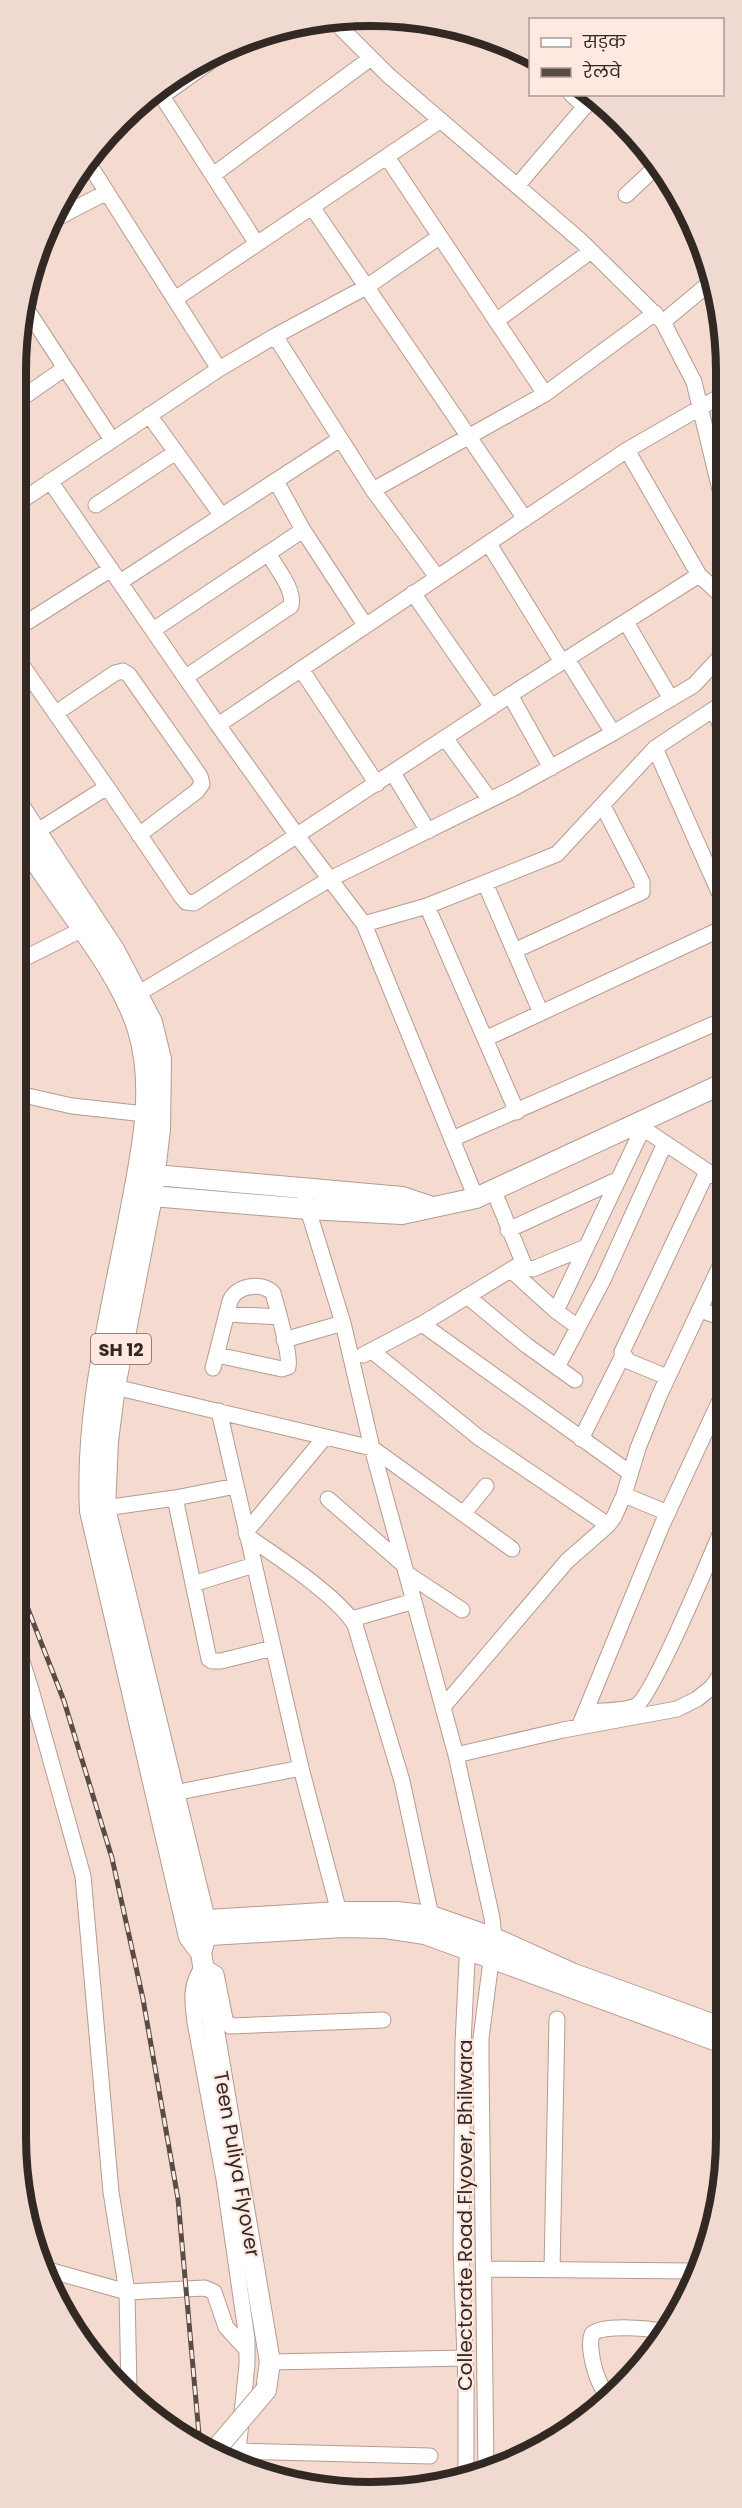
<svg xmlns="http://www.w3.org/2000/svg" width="742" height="2508" font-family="Poppins,'Noto Sans Devanagari',sans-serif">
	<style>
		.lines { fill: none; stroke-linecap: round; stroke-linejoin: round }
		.minor-casing { stroke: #b59b91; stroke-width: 17 }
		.major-casing { stroke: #b59b91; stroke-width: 22 }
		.minor { stroke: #fff; stroke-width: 15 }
		.major { stroke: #fff; stroke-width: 20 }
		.rail-casing { stroke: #594c46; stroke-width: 5 }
		.rail { stroke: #ffe8e0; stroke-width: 3; stroke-dasharray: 9; stroke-linecap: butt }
		.major-bridge-casing { stroke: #b59b91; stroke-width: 22; stroke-linecap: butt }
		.major-bridge { stroke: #fff; stroke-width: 20 }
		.labels { text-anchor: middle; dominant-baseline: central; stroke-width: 4.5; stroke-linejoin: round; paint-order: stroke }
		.shield { fill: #ffe8e0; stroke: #70625c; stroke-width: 1.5 }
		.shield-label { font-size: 18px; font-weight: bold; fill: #322824 }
		.street-label { font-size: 20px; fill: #322824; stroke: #ffe8e0 }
		.rim { fill: none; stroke: #322824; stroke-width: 8 }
	</style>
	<rect width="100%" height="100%" fill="#f5dacf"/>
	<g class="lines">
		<defs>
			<path id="minor" d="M335 22 388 75 581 241 663 322 694 382 724 506
				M530 55V56
				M158 90 257 244
				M571 94 585 107
				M162 96 218 56
				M387 157 545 394 655 313
				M213 175 371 58
				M517 186 592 98
				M626 195 657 166
				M312 207 525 519
				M57 218 107 192
				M175 299 441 120
				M22 302 112 440
				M496 321 591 251
				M663 322 712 281
				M275 336 373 490 545 394
				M219 369 275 336 368 286 439 237
				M22 398 65 368
				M149 415 222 516
				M627 450 699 575 723 597
				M50 481 218 725 627 450 724 394
				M276 481 303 530 365 625
				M373 490 437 577
				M21 501 219 369 87 161
				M96 505 176 452
				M489 544 562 662
				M120 582 340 439
				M413 593 492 707
				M626 622 671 699
				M21 626 111 569
				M153 630 303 530
				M567 659 613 733
				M21 664 107 787 181 896 186 902 194 903 510 695 699 575
				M301 669 377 784
				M186 677 291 606C295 589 276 568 268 553
				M510 695 551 768
				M714 709 723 732
				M56 713 115 673 123 671 129 675 200 776 202 784 197 791 139 835
				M218 725 298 837 364 924 476 1198
				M445 738 490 800
				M655 748 723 901
				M393 773 428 831
				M36 832 107 787
				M485 883 541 1013
				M427 906 517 1112
				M364 924 427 906 557 854 655 748 723 703
				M514 951 642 892V882L603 806
				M19 961 83 929
				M129 999 330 879 512 789 613 733 694 685 722 655
				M485 1039 723 928
				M19 1094 72 1106 145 1114
				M635 1123 722 1181
				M452 1139 723 1020
				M493 1189 525 1267 533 1269 586 1247
				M305 1200 343 1323 372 1448 456 1755 492 1918 494 1938 481 2038V2064L486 2470
				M508 1230 619 1179
				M511 1270 556 1311 578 1327
				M467 1296 526 1345 575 1380
				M701 1310 722 1318
				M556 1311 642 1130
				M227 1314 279 1317
				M422 1324 630 1473
				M284 1340 343 1323
				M372 1351 478 1437 608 1525
				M363 1355 422 1324 522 1263
				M557 1367 603 1280 665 1143
				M213 1368 230 1301C236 1286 261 1281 273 1293 277 1308 291 1354 288 1367L282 1369 217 1355
				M667 1377 628 1361 622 1352 707 1172
				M115 1387 372 1448 512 1549
				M219 1411 301 1768 339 1912
				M581 1439 623 1355
				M624 1495 668 1513
				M175 1498 209 1659 212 1661H221L273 1648
				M328 1499 404 1565
				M105 1508 175 1498 236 1486
				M464 1513 486 1486
				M246 1532 325 1437
				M247 1536C276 1556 338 1596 355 1625L402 1781 431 1916
				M406 1573 462 1610
				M193 1584 254 1565
				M352 1619 414 1601
				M17 1645 32 1693 83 1876 111 2192 127 2292 129 2391
				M443 1707 567 1561 608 1525 614 1517 624 1495 638 1448 659 1396 722 1262
				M585 1712C598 1711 625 1711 636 1706 652 1697 710 1558 721 1532
				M579 1727 662 1525 722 1396
				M456 1755 563 1730 677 1709 697 1699 712 1687 721 1674
				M174 1793 301 1768
				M718 2213 720 2159
				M41 2268 127 2292 205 2288 214 2292 226 2327 247 2350
				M484 2269 693 2271
				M552 2270 557 2019
				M270 2362 465 2358
				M610 2396C597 2389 587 2348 592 2334 602 2324 654 2328 668 2333
				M238 2451 430 2456
				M239 2464 238 2451 247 2365V2339L224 2179 195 2022C192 1999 190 1986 203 1966L216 1974 225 2019 230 2026 383 2020
				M466 2480V2386L461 2249 463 2043 468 1940"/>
			<path id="major" d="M20 807 115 951 152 1022 161 1059 160 1129 152 1197 115 1387 108 1441 105 1508 205 1920 206 1935 201 1953 270 2362 266 2390
				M20 836C27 846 32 857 39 867 71 915 121 975 138 1030 157 1093 139 1164 127 1228 109 1321 85 1415 90 1511L189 1937 201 1953
				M144 1174 402 1197 432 1207
				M140 1195 308 1209 402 1214 476 1198 722 1084
				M192 1921 339 1912H397L431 1916 494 1938 574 1974 720 2027
				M194 1936 343 1927 385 1928 425 1934 720 2042"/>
		</defs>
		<use href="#minor" class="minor-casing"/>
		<use href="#major" class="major-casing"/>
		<use href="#minor" class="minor"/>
		<use href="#major" class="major"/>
		<defs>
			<path id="rail" d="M17 1581 64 1701 112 1858 143 1999 178 2199 200 2446"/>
		</defs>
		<use href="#rail" class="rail-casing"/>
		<use href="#rail" class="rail"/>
		<defs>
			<path id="major-bridge" d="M211 2455 266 2390"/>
		</defs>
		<use href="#major-bridge" class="major-bridge-casing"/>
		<use href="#major-bridge" class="major-bridge"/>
	</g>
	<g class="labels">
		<rect class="shield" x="91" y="1334" width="60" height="30" rx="4.5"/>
		<g class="shield-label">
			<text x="121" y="1349">SH 12</text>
		</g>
		<g class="street-label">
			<text transform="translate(237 2164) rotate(80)">Teen Puliya Flyover</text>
			<text transform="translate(465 2215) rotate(-90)">Collectorate Road Flyover, Bhilwara</text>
		</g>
	</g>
	<path d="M0 0H742V2508H0ZM371 26H371A345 345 0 0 1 716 371V2137A345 345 0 0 1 371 2482H371A345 345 0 0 1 26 2137V371A345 345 0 0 1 371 26Z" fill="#efd9d1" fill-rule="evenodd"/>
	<path class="rim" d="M371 26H371A345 345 0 0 1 716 371V2137A345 345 0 0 1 371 2482H371A345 345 0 0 1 26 2137V371A345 345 0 0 1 371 26Z"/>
	<rect x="529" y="18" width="195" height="78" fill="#ffe8e0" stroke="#ad9b95" stroke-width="1.5"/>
	<rect x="541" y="38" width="30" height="9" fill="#ffffff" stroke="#ad9b95" stroke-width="1.5"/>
	<text x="583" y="48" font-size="18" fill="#322824">सड़क</text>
	<rect x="541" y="68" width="30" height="9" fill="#594c46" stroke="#ad9b95" stroke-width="1.5"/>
	<text x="583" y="78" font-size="18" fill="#322824">रेलवे</text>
</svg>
